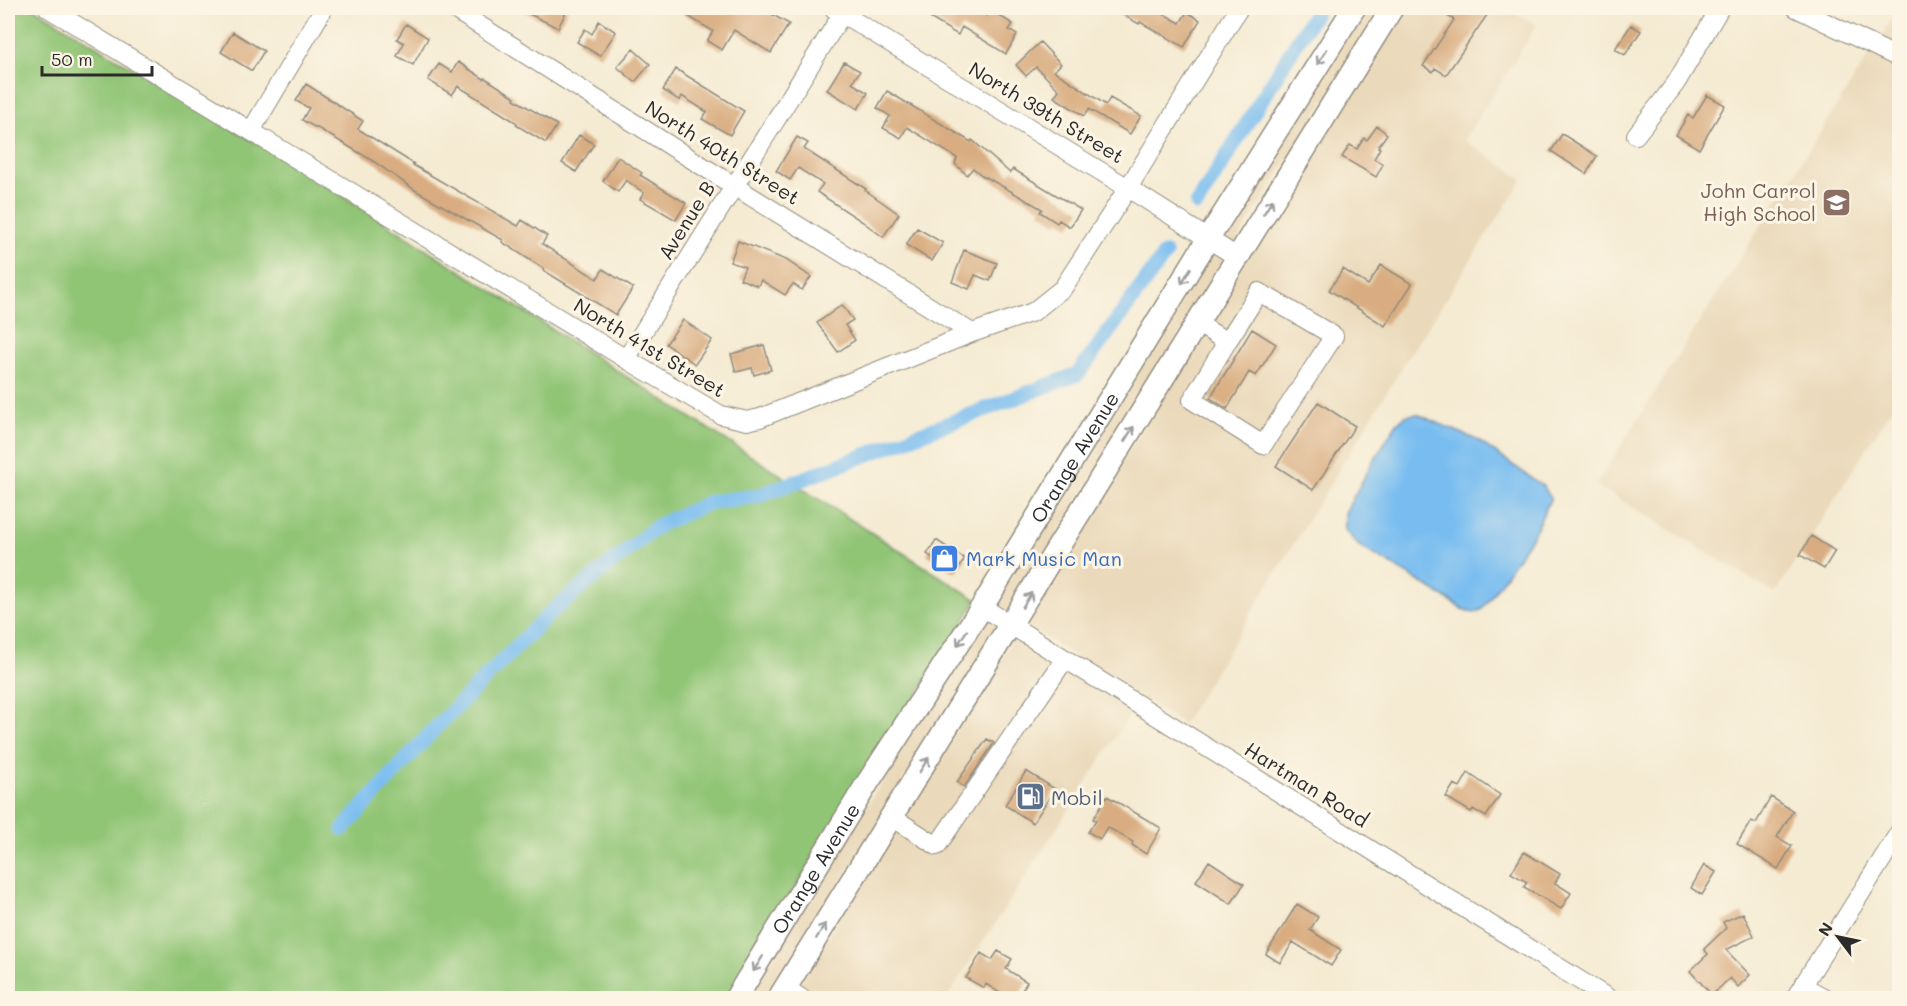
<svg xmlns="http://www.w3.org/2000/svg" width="1907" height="1006" font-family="Mali,sans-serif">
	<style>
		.built { fill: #ead9ba }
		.green { fill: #91c576; stroke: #5e7850; stroke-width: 1.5 }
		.water { fill: #79bdf0; stroke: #52748e; stroke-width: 1.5 }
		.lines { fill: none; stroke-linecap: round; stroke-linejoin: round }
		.canal { stroke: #79bdf0; stroke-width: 15 }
		.building { fill: #d9ad81 }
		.minor-casing { stroke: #908b7f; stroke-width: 20 }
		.major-casing { stroke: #908b7f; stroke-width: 25 }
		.minor { stroke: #fff; stroke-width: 18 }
		.major { stroke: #fff; stroke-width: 22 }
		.oneway { stroke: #a0a0a0 }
		.labels { text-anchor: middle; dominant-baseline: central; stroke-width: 6; stroke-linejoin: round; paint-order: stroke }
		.street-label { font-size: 20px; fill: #2b2b2b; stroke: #fcf5e5 }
		.education-label { font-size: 20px; fill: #785e54; stroke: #fcf5e5; text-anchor: end }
		.shop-label { font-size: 20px; fill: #366cbe; stroke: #fcf5e5; text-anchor: start }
		.service-label { font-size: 20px; fill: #4e5e75; stroke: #fcf5e5; text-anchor: start }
	</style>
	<rect width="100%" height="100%" fill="#fcf5e5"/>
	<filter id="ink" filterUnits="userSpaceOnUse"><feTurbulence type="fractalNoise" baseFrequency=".0167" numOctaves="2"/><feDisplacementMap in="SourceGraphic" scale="12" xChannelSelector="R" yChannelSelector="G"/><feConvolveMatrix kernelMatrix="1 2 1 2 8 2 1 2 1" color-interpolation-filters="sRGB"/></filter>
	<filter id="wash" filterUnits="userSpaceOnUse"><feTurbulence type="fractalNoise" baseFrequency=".008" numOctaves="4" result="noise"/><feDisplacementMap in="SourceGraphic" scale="24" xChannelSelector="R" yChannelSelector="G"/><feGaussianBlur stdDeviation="1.35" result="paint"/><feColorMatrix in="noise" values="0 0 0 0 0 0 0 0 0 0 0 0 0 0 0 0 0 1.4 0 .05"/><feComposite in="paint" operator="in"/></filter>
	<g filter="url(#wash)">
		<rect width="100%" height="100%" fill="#f5ebd3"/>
		<path class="built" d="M1365 8H1382L1234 246 1221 237Z
			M1402 8H1508L1537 25 1464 140 1523 179 1409 356 1183 724 1022 623Z
			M1899 8V397L1775 594 1596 485Z
			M1213 250 1226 259 1008 614 994 605Z
			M986 618 1000 627 769 998H748L936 694Z
			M1015 636 1133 710 947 998H816L797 987Z"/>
		<path class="green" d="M8 8H34L340 194 977 600 726 998H8V60L10 54 8 52Z"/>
		<path class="water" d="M1417 414 1477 440 1543 486 1551 498 1533 535 1491 597 1481 610 1474 613 1463 609 1409 575 1359 546 1345 530V513L1372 463 1397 423 1405 416Z"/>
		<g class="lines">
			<path class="canal" d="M1197 204 1318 8
				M343 829 436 727 551 612 659 525 710 502 758 496 1078 374 1165 254"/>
		</g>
		<g id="blocks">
			<path class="building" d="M517 8H568L558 28Z
				M674 8H761L789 24 771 53 734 30 722 50 707 41 713 31Z
				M933 8H973L987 16 990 10 1013 24 1009 30 1017 35 1006 54 962 27 958 35 928 17Z
				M1111 8H1153L1180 23 1187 12 1200 20 1184 47 1140 22 1139 24Z
				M1435 8H1476L1487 15 1446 75 1435 68 1433 72 1423 66 1454 20Z
				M599 21 616 32 600 56 577 42 585 29 592 34Z
				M406 24 428 38 413 65 397 56 404 43 397 39Z
				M1631 25 1641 31 1625 55 1615 49Z
				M233 32 264 51 252 71 221 52Z
				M1040 42 1061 64 1054 71 1106 105 1110 98 1141 116 1130 134 1089 109 1084 116 1054 97 1059 90 1036 67 1026 76 1016 65Z
				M633 49 650 64 635 82 617 67Z
				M458 62 484 79 485 78 515 97 514 99 557 125 546 143 516 125 517 123 458 86 452 95 428 80 439 64 452 72Z
				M844 62 860 71 852 83 868 93 858 109 827 90Z
				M676 69 744 111 730 135 702 119 707 112 682 96 680 101 663 90Z
				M306 84 363 121 358 129 414 164 413 165 518 226 522 220 547 236 542 244 597 279 603 269 633 288 616 315 543 270 544 269 502 242 503 240 415 190 373 161 316 127V128L302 120 309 108 296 101Z
				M887 91 971 142 972 140 1010 173 1013 169 1081 210 1070 227 1059 220 1057 223 1040 212 1042 209 986 177 985 178 973 168 967 175 955 164 957 158 907 127 901 138 883 128 890 116 877 108Z
				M1707 95 1725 105 1699 149 1676 135 1688 115 1693 118Z
				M1377 126 1387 134 1378 147 1380 148 1374 159 1383 164 1376 177 1342 157 1350 145 1357 149 1364 138 1367 140Z
				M1562 134 1597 156 1586 174 1551 151Z
				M579 135 594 144 576 172 562 163Z
				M797 137 808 143 804 149 866 189 865 190 899 214 883 237 863 222 817 192 823 184 798 168 790 180 776 171Z
				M618 157 642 173 640 175 686 203 676 220 640 199 644 193 626 180 618 192 603 181Z
				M917 228 943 243 932 261 906 245Z
				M738 241 786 260 811 277 802 290 793 284 785 295 761 280 758 286 740 279 745 267 730 262Z
				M964 250 997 263 990 281 975 275 969 289 952 282Z
				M1381 265 1412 284 1385 326 1329 290 1343 269 1368 285Z
				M842 305 853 320 845 325 855 340 838 352 817 323Z
				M683 320 712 340 695 364 666 344Z
				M1252 329 1276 344 1256 376 1249 372 1227 409 1210 398Z
				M764 345 771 370 754 375 752 368 736 372 731 354Z
				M1318 402 1355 426 1313 490 1276 466Z
				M1811 536 1835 551 1824 569 1800 555Z
				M936 540 965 559 955 573 927 554Z
				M987 739 994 743 964 787 957 782Z
				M1026 771 1055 789 1033 823 1005 805Z
				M1468 773 1500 795 1486 817 1473 809 1471 812 1446 797 1454 784 1460 787Z
				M1107 796 1161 828 1146 854 1132 845 1133 842 1107 827 1100 839 1088 832 1096 820 1093 819Z
				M1771 797 1793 811 1777 837 1792 846 1778 869 1737 844 1751 821 1756 823Z
				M1524 852 1560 874 1555 883 1571 893 1561 909 1524 887 1527 882 1511 873Z
				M1209 861 1244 884 1231 904 1196 881Z
				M1704 865 1716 872 1702 895 1691 888Z
				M1297 904 1318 917 1310 930 1341 950 1331 966 1293 942 1280 963 1266 954Z
				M1743 913 1754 936 1726 950 1750 975 1738 987 1730 978 1712 995 1690 971 1708 954 1704 949 1726 928 1723 922Z
				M998 951 1012 959 1006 969 1027 982 1017 999H1009L986 984 984 988 966 978 981 953 992 960Z"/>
		</g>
	</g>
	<g filter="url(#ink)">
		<use href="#blocks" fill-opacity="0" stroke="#908b7f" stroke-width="1.5"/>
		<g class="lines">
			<defs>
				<path id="minor" d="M48 8 626 359 721 415 747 421 760 418 972 333 1033 312 1063 288 1128 188 1239 8
					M452 8 734 186 972 333
					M833 8 1128 188 1237 257
					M1796 8 1897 57 1900 56
					M251 131 324 8
					M1636 135 1676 83 1720 8
					M1197 323 1227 342 1259 292 1334 336 1263 445 1192 400 1227 342
					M626 359 846 8
					M982 607 1608 998
					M892 817 937 846 1065 659
					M1803 986 1825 998
					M785 988 801 998
					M1795 998 1900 831"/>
				<g id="major">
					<path id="s1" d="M736 998 868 782 982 607 1208 239 1354 8"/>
					<path d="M779 998 1392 8"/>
				</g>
			</defs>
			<use href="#minor" class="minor-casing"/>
			<use href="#major" class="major-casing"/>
			<use href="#minor" class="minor"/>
			<use href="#major" class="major"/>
		</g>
		<defs><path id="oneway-shaft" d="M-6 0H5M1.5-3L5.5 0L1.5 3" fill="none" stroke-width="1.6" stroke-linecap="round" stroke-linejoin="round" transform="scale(1.5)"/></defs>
		<g class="oneway">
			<use href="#oneway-shaft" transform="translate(1322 57) rotate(122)"/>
			<use href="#oneway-shaft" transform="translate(1268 207) rotate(-58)"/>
			<use href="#oneway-shaft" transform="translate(1186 276) rotate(121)"/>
			<use href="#oneway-shaft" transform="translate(1129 434) rotate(-58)"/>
			<use href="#oneway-shaft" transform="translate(1027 600) rotate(-58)"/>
			<use href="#oneway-shaft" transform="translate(962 638) rotate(123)"/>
			<use href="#oneway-shaft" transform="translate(924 765) rotate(-58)"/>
			<use href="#oneway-shaft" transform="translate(821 931) rotate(-58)"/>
			<use href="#oneway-shaft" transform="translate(758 964) rotate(122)"/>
		</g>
	</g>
	<defs>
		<symbol id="school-square" viewBox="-11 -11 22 22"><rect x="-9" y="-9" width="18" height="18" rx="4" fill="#8d6e63" stroke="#fcf5e5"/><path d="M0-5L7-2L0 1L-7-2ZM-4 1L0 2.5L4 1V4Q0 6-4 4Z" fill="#fff"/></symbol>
		<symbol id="shop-square" viewBox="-11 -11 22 22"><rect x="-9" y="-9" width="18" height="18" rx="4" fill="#3f7fe0" stroke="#fcf5e5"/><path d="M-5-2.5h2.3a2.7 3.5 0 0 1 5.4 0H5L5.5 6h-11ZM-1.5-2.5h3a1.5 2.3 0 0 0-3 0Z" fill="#fff"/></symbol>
		<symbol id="fuel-square" viewBox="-11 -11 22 22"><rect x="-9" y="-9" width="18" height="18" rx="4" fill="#5c6f8a" stroke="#fcf5e5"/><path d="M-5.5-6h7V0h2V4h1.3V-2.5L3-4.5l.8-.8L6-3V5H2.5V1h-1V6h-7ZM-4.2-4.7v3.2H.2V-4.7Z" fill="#fff"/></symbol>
	</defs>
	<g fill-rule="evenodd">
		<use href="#school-square" x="1820" y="186" width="33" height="33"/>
		<use href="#shop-square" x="928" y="542" width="33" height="33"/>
		<use href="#fuel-square" x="1014" y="780" width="33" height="33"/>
	</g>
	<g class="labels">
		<g class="street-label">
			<text transform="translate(1047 112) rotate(31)">North 39th Street</text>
			<text transform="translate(723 152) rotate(32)">North 40th Street</text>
			<text transform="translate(686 220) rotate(-58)">Avenue B</text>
			<text transform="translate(650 347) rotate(31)">North 41st Street</text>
			<text stroke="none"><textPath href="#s1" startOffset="638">Orange Avenue</textPath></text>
			<text transform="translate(1307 784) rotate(32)">Hartman Road</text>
			<text stroke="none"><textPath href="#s1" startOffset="152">Orange Avenue</textPath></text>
		</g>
		<g class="education-label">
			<text x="1816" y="190">John Carrol<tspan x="1816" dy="23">High School</tspan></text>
		</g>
		<g class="shop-label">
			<text x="966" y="558">Mark Music Man</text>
		</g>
		<g class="service-label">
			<text x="1051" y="797">Mobil</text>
		</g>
	</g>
	<rect width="1907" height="1006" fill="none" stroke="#fcf5e5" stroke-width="30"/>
	<g transform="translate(1838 937) rotate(302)" stroke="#fcf5e5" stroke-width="4.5" paint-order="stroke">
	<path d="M0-4.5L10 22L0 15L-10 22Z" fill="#2b2b2b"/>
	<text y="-9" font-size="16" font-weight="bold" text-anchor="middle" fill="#2b2b2b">N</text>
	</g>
	<path d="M42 66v9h110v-9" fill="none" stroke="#2b2b2b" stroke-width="3"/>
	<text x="51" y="66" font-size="18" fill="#2b2b2b" stroke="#fcf5e5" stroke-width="4.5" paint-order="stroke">50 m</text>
</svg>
